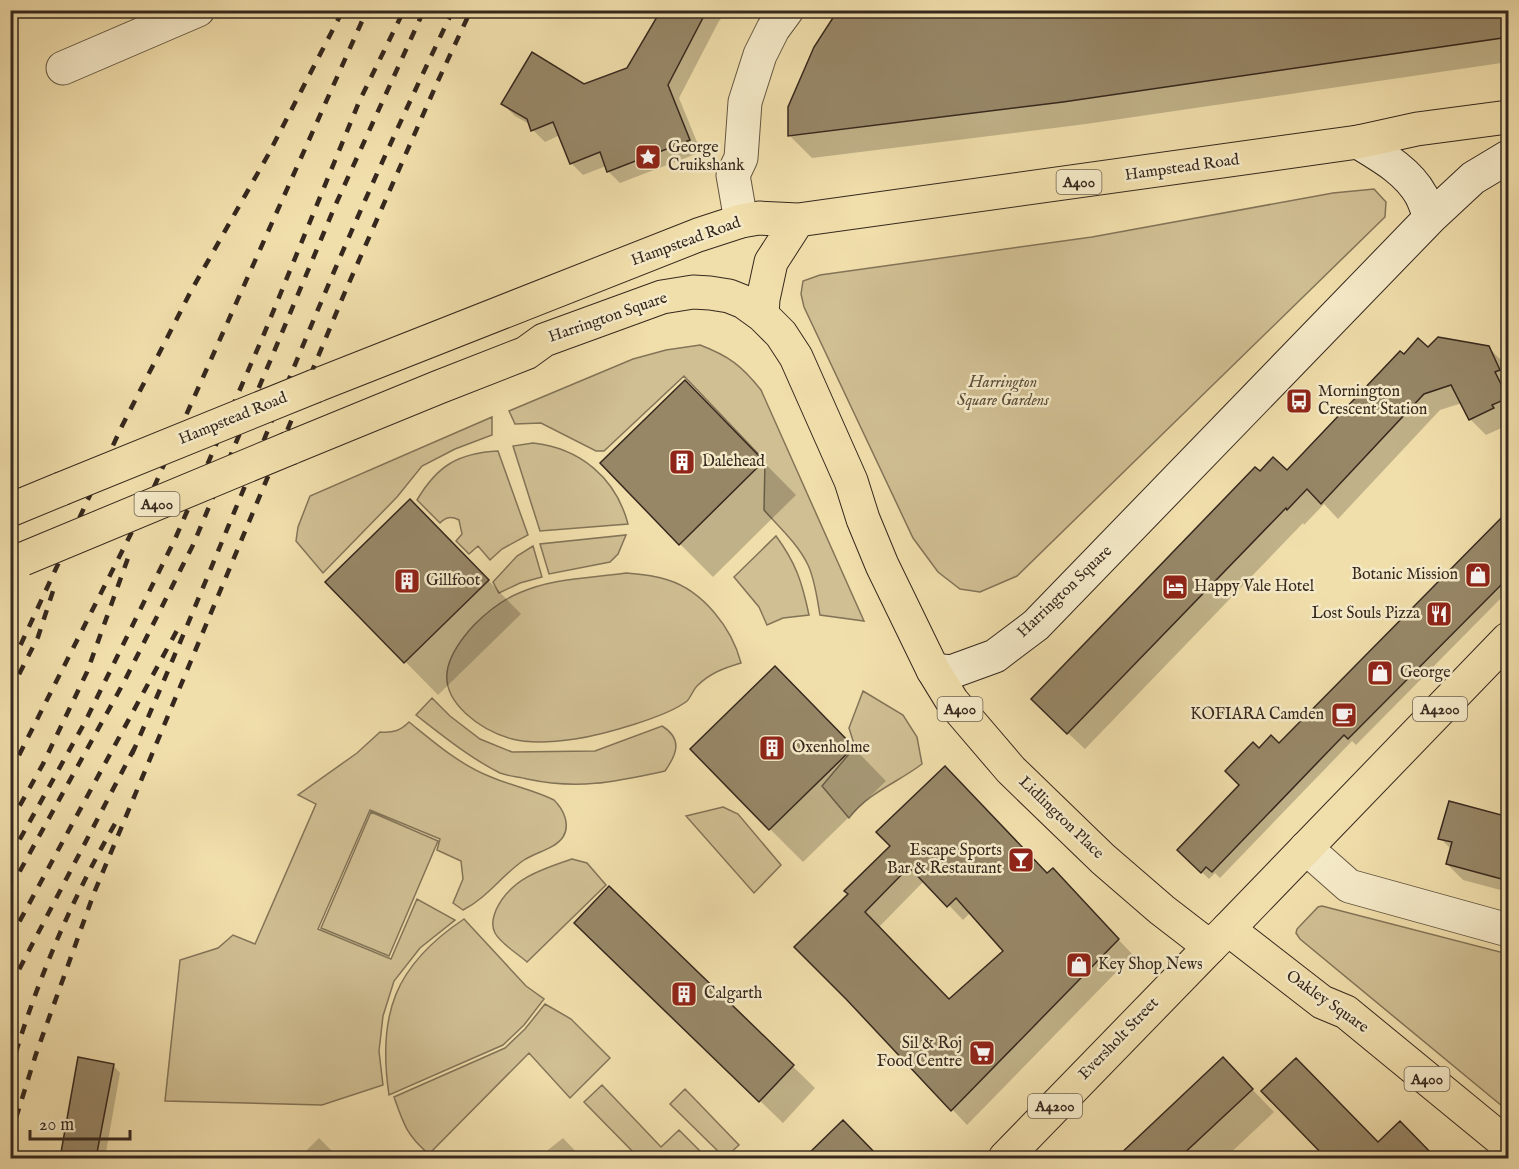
<svg xmlns="http://www.w3.org/2000/svg" width="1519" height="1169" font-family="'IM FELL English',serif">
	<style>
		.green { fill: #d0bf93; stroke: #837458; stroke-width: 1.5 }
		.shadow { fill: #0003; fill-rule: evenodd }
		.building { fill: #978767; stroke: #36281e; stroke-width: 1.5; fill-rule: evenodd }
		.lines { fill: none; stroke-linecap: round; stroke-linejoin: round }
		.street-casing { stroke: #645641; stroke-width: 35 }
		.secondary-casing { stroke: #36281e; stroke-width: 35 }
		.primary-casing { stroke: #36281e; stroke-width: 35 }
		.highway-casing { stroke: #36281e; stroke-width: 35 }
		.street { stroke: #f5eac8; stroke-width: 33 }
		.secondary { stroke: #f5eac8; stroke-width: 33 }
		.primary { stroke: #f0deab; stroke-width: 33 }
		.highway { stroke: #f0deab; stroke-width: 33 }
		.rail { stroke: #36281e; stroke-width: 4.5; stroke-dasharray: 10 10; stroke-linecap: butt }
		.highway-bridge-casing { stroke: #36281e; stroke-width: 35; stroke-linecap: butt }
		.highway-bridge { stroke: #f0deab; stroke-width: 33 }
		.labels { text-anchor: middle; dominant-baseline: central; stroke-width: 5; stroke-linejoin: round; paint-order: stroke }
		.shield { fill: #f5eac8; stroke: #6f6251; stroke-width: 1.5 }
		.shield-label { font-size: 15px; font-weight: bold; fill: #36281e }
		.poi-label { font-size: 16px; fill: #36281e; stroke: #f5eac8; text-anchor: start }
		.street-label { font-size: 16px; fill: #36281e; stroke: #f5eac8 }
		.park-label { font-size: 16px; font-style: italic; fill: #5c4e3b; stroke: #f5eac8 }
	</style>
	<rect width="100%" height="100%" fill="#f0deab"/>
	<filter id="stains"><feTurbulence type="fractalNoise" baseFrequency=".00333" numOctaves="4"/><feColorMatrix values="0 0 0 0 .2 0 0 0 0 .09 0 0 0 0 .02 0 0 0 .5 -.17"/></filter>
	<radialGradient id="worn" r=".72"><stop offset=".6" stop-color="#630" stop-opacity="0"/><stop offset="1" stop-color="#630" stop-opacity=".3"/></radialGradient>
	<path class="green" d="M1374 189 1386 202 1385 217 1017 576 980 592 960 589 938 572 913 538 804 307 801 294 803 281 820 275 1092 237 1333 193Z
		M700 345C729 356 742 366 761 390L864 621 820 615C817 598 815 580 808 565 798 544 779 527 764 510L765 461 684 376 604 451H596L541 423 515 424 509 411 633 359 666 350Z
		M492 417V435L455 449 422 466 397 497 323 573 296 541 298 527 310 496Z
		M533 443C580 448 616 478 628 524L540 531 513 446Z
		M498 451 528 535 502 549 490 560 478 546 469 554 456 541 462 534 459 520C451 516 446 517 440 523L417 500C437 466 458 453 498 451Z
		M626 535 618 554 610 562 549 574 540 544Z
		M776 536C796 563 802 582 809 615L783 618 767 625 759 607 734 577Z
		M533 546 542 577 520 583 499 593 493 582 517 556Z
		M626 573C640 574 654 575 668 580 703 591 732 628 741 663 724 668 710 673 697 686 693 690 691 697 687 701 667 717 602 735 575 739 555 742 531 744 512 739 483 731 439 703 448 667 452 651 463 637 474 625 487 612 502 600 519 593 552 578 590 578 626 573Z
		M863 691 903 715 917 737 922 764C897 783 869 792 849 818L822 786 855 747 849 728Z
		M432 698 450 716 480 739 512 752 595 751 662 726C683 739 677 754 665 771 614 782 579 790 527 779 519 777 508 776 500 773 470 758 443 736 416 715Z
		M409 722C435 743 460 765 491 777 512 786 534 790 554 800 563 809 571 824 563 837 555 849 536 852 524 860 502 875 487 898 463 910L453 903 463 879 461 861 437 850 440 839 370 810 318 929 391 959 417 899 455 920 420 948 394 981 383 1016 379 1051 383 1085 322 1105 165 1101 180 960 218 948 233 935 255 944 316 804 298 795 357 753 380 732C393 733 400 731 409 722Z
		M723 807 738 814 781 865 754 893 686 816Z
		M371 812 438 841 389 956 321 928Z
		M572 859 587 863 606 885 527 962C517 953 501 944 495 933 491 925 493 918 496 910 510 879 542 869 572 859Z
		M1322 906 1508 954V1111L1300 939 1296 933 1297 929 1318 907Z
		M464 919 526 986 544 999 524 1025 503 1045 389 1095C377 1014 395 965 464 919Z
		M545 1004 571 1019 610 1058 570 1098 529 1053 429 1154C407 1136 403 1123 394 1097L505 1048 525 1029Z
		M602 1085 661 1147 679 1130 707 1158H639L584 1102Z
		M685 1089 739 1145 725 1158 670 1104Z"/>
	<path class="shadow" d="M662 10H728L719 21 679 98 701 152 620 183 608 171 606 166 583 175 571 163 560 135 545 142 533 130 531 125 515 116 503 104 584 86 629 69Z
		M1508 10V62L1086 124 812 158 789 135Z
		M1488 347 1505 364 1508 372V425L1486 435 1470 419 1462 403 1440 410 1338 519 1324 504 1304 525 1303 523 1085 749 1055 721 1261 473 1287 472 1404 356 1428 350Z
		M718 416 796 495 713 577 680 544Z
		M1508 513V591L1356 745 1352 741 1220 878 1215 873 1209 879 1179 850 1241 785 1259 750 1279 745Z
		M443 534 521 614 438 695 327 582Z
		M808 701 886 781 803 862 770 829Z
		M1508 828V892L1463 880 1447 864 1451 849 1440 838Z
		M892 846 1048 875 1067 885 1133 955 967 1125 848 998 849 894ZM925 880 963 920 971 912 1005 951 949 1001 879 927Z
		M609 888 815 1088 783 1123 598 945Z
		M80 1059 113 1065 120 1073 105 1158H61Z
		M1223 1059 1274 1112 1225 1158H1118Z
		M1263 1091 1378 1144 1400 1123 1435 1158H1328Z
		M843 1122 878 1158H806Z
		M319 1138 339 1158H299Z
		M563 1138 582 1158H538Z"/>
	<path class="building" d="M661 10H707L668 85 690 140 607 172 600 152 570 164 553 122 531 131 527 119 501 104 532 52 584 84 627 68Z
		M838 10H1509V37L1063 102 788 136V107L814 47Z
		M1438 337 1489 346 1500 370 1495 372 1508 398 1492 405 1494 408 1469 420 1451 385 1424 394 1321 504 1307 489 1287 510 1286 508 1067 734 1031 699 1255 467 1260 471 1273 457 1287 470 1400 351 1404 354 1418 338 1428 347Z
		M685 380 764 461 679 545 600 463Z
		M410 499 489 580 404 663 325 582Z
		M1509 510V577L1348 739 1344 735 1212 872 1206 867 1201 873 1177 850 1239 785 1225 771 1253 742 1259 748 1271 735 1279 743Z
		M775 666 854 747 769 830 690 749Z
		M945 766 1047 873 1053 868 1119 939 951 1111 846 999 794 947 848 894 844 891 890 846 876 832ZM909 867 947 907 956 898 1003 951 949 999 865 912Z
		M1449 801 1509 817V881L1446 864 1452 842 1438 839Z
		M609 886 794 1065 759 1102 574 923Z
		M78 1057 114 1064 96 1158H60Z
		M1223 1057 1253 1089 1179 1158H1116Z
		M1296 1058 1378 1142 1400 1121 1436 1158H1326L1261 1091Z
		M843 1120 880 1158H804Z"/>
	<g class="lines">
		<defs>
			<path id="street" d="M63 68 198 10
				M741 221 733 175 741 158 745 102 760 55 773 29 787 10
				M1306 848 1349 886 1508 930"/>
			<path id="secondary" d="M1358 142C1381 156 1408 171 1421 195 1425 202 1427 210 1430 218
				M933 670 951 672 995 656 1036 625 1430 218 1473 178 1508 157"/>
			<path id="primary" d="M1228 929 1508 639
				M1005 1158 1210 947"/>
			<path id="highway" d="M762 315 763 299 771 262 798 220
				M315 386 698 235 741 221 759 218 798 220 1358 142 1417 129 1508 117
				M290 448 439 387 526 353 544 340 662 297 693 292 710 293 729 296 744 302 762 315 781 334 796 357 851 481 863 519 882 565 933 670 952 701 1011 770 1103 859 1162 910 1210 947 1228 929 1322 1002 1346 1012 1508 1145
				M10 510 61 489"/>
		</defs>
		<use href="#street" class="street-casing"/>
		<use href="#secondary" class="secondary-casing"/>
		<use href="#primary" class="primary-casing"/>
		<use href="#highway" class="highway-casing"/>
		<use href="#street" class="street"/>
		<use href="#secondary" class="secondary"/>
		<use href="#primary" class="primary"/>
		<use href="#highway" class="highway"/>
		<path class="rail" d="M10 662 21 644 122 426 191 291 268 155 343 10
			M10 692 38 637 53 591
			M132 754C202 595 265 434 333 274 371 185 411 98 453 10
			M10 773 150 496 367 10
			M10 823 43 764 87 672 128 558
			M10 857 85 722 175 539 264 334 359 102 404 10
			M10 889 124 682 193 545 335 206 424 10
			M10 939 181 623
			M10 987 135 747
			M10 1072C35 985 71 900 116 822
			M10 1137 36 1054 94 893 345 292 437 83 471 10"/>
		<defs>
			<path id="highway-bridge" d="M61 489 315 386
				M23 559 290 448"/>
		</defs>
		<use href="#highway-bridge" class="highway-bridge-casing"/>
		<use href="#highway-bridge" class="highway-bridge"/>
	</g>
	<defs>
		<symbol id="sight-square" viewBox="-11 -11 22 22"><rect x="-9" y="-9" width="18" height="18" rx="4" fill="#8f2418" stroke="#f5eac8"/><path d="M0-6L1.8-2.2L6-1.7L2.9 1.2L3.7 5.4L0 3.3L-3.7 5.4L-2.9 1.2L-6-1.7L-1.8-2.2Z" fill="#fff"/></symbol>
		<symbol id="bus-square" viewBox="-11 -11 22 22"><rect x="-9" y="-9" width="18" height="18" rx="4" fill="#8f2418" stroke="#f5eac8"/><path d="M-5-6H5V4H4V6H2V4H-2V6H-4V4H-5ZM-3.5-4V0h7V-4ZM-3.5 1.2v1.5H-2V1.2ZM2 1.2v1.5H3.5V1.2Z" fill="#fff"/></symbol>
		<symbol id="building-square" viewBox="-11 -11 22 22"><rect x="-9" y="-9" width="18" height="18" rx="4" fill="#8f2418" stroke="#f5eac8"/><path d="M-4-6H4V6H1V3H-1V6H-4ZM-2.5-4.3h1.7v1.8h-1.7ZM.8-4.3h1.7v1.8H.8ZM-2.5-1h1.7V.8h-1.7ZM.8-1h1.7V.8H.8Z" fill="#fff"/></symbol>
		<symbol id="shop-square" viewBox="-11 -11 22 22"><rect x="-9" y="-9" width="18" height="18" rx="4" fill="#8f2418" stroke="#f5eac8"/><path d="M-5-2.5h2.3a2.7 3.5 0 0 1 5.4 0H5L5.5 6h-11ZM-1.5-2.5h3a1.5 2.3 0 0 0-3 0Z" fill="#fff"/></symbol>
		<symbol id="hotel-square" viewBox="-11 -11 22 22"><rect x="-9" y="-9" width="18" height="18" rx="4" fill="#8f2418" stroke="#f5eac8"/><path d="M-6-4.5h1.5V1H6V5H4.5V3h-9V5H-6ZM-4 0a1.8 1.8 0 1 1 3.6 0ZM.5 0V-2.5h3Q6-2.5 6 0Z" fill="#fff"/></symbol>
		<symbol id="restaurant-square" viewBox="-11 -11 22 22"><rect x="-9" y="-9" width="18" height="18" rx="4" fill="#8f2418" stroke="#f5eac8"/><path d="M-5-6h1v4h1v-4h1v4h1v-4h1v5L-1.5 .5V6h-2V.5L-5-1ZM5-6V6H3V1.5H1.5Q1.5-4 5-6Z" fill="#fff"/></symbol>
		<symbol id="cafe-square" viewBox="-11 -11 22 22"><rect x="-9" y="-9" width="18" height="18" rx="4" fill="#8f2418" stroke="#f5eac8"/><path d="M-5.5-4.5H6V0H3Q3 3.5 0 3.5H-2.5Q-5.5 3.5-5.5 0ZM3-3.2v2h1.7v-2ZM-6 4.5H4V6H-6Z" fill="#fff"/></symbol>
		<symbol id="bar-square" viewBox="-11 -11 22 22"><rect x="-9" y="-9" width="18" height="18" rx="4" fill="#8f2418" stroke="#f5eac8"/><path d="M-6-5H6L.8 .8V4.5H3.5V6h-7V4.5H-.8V.8Z" fill="#fff"/></symbol>
		<symbol id="supermarket-square" viewBox="-11 -11 22 22"><rect x="-9" y="-9" width="18" height="18" rx="4" fill="#8f2418" stroke="#f5eac8"/><path d="M-6-5.5h2.5l.6 2H6L4.5 2H-2.5L-4.4-4H-6ZM-1.5 3.2a1.3 1.3 0 1 0 .1 0ZM3 3.2a1.3 1.3 0 1 0 .1 0Z" fill="#fff"/></symbol>
	</defs>
	<g fill-rule="evenodd">
		<use href="#sight-square" x="633" y="142" width="30" height="30"/>
		<use href="#bus-square" x="1284" y="386" width="30" height="30"/>
		<use href="#building-square" x="667" y="447" width="30" height="30"/>
		<use href="#shop-square" x="1463" y="560" width="30" height="30"/>
		<use href="#building-square" x="392" y="566" width="30" height="30"/>
		<use href="#hotel-square" x="1160" y="572" width="30" height="30"/>
		<use href="#restaurant-square" x="1424" y="599" width="30" height="30"/>
		<use href="#shop-square" x="1365" y="658" width="30" height="30"/>
		<use href="#cafe-square" x="1329" y="700" width="30" height="30"/>
		<use href="#building-square" x="757" y="733" width="30" height="30"/>
		<use href="#bar-square" x="1006" y="845" width="30" height="30"/>
		<use href="#shop-square" x="1064" y="950" width="30" height="30"/>
		<use href="#building-square" x="669" y="979" width="30" height="30"/>
		<use href="#supermarket-square" x="967" y="1038" width="30" height="30"/>
	</g>
	<g class="labels">
		<g class="shield">
			<rect x="1056.5" y="170" width="45" height="24" rx="4.5"/>
			<rect x="134.5" y="492" width="45" height="24" rx="4.5"/>
			<rect x="937.5" y="697" width="45" height="24" rx="4.5"/>
			<rect x="1413" y="697" width="54" height="24" rx="4.5"/>
			<rect x="1404.5" y="1067" width="45" height="24" rx="4.5"/>
			<rect x="1028" y="1094" width="54" height="24" rx="4.5"/>
		</g>
		<g class="shield-label">
			<text x="1079" y="182">A400</text>
			<text x="157" y="504">A400</text>
			<text x="960" y="709">A400</text>
			<text x="1440" y="709">A4200</text>
			<text x="1427" y="1079">A400</text>
			<text x="1055" y="1106">A4200</text>
		</g>
		<g class="poi-label">
			<text x="668" y="148">George<tspan x="668" dy="18">Cruikshank</tspan></text>
			<text x="1318" y="392">Mornington<tspan x="1318" dy="18">Crescent Station</tspan></text>
			<text x="702" y="462">Dalehead</text>
			<text x="1458" y="575" text-anchor="end">Botanic Mission</text>
			<text x="426" y="581">Gillfoot</text>
			<text x="1194" y="587">Happy Vale Hotel</text>
			<text x="1420" y="614" text-anchor="end">Lost Souls Pizza</text>
			<text x="1400" y="673">George</text>
			<text x="1324" y="715" text-anchor="end">KOFIARA Camden</text>
			<text x="792" y="748">Oxenholme</text>
			<text x="1002" y="851" text-anchor="end">Escape Sports<tspan x="1002" dy="18">Bar &amp; Restaurant</tspan></text>
			<text x="1098" y="965">Key Shop News</text>
			<text x="704" y="994">Calgarth</text>
			<text x="962" y="1044" text-anchor="end">Sil &amp; Roj<tspan x="962" dy="18">Food Centre</tspan></text>
		</g>
		<g class="street-label">
			<text transform="translate(1182 168) rotate(-8)">Hampstead Road</text>
			<text transform="translate(686 242) rotate(-20)">Hampstead Road</text>
			<text transform="translate(608 318) rotate(-19)">Harrington Square</text>
			<text transform="translate(233 419) rotate(-22)">Hampstead Road</text>
			<text transform="translate(1065 592) rotate(-44)">Harrington Square</text>
			<text transform="translate(1061 818) rotate(44)">Lidlington Place</text>
			<text transform="translate(1327 1002) rotate(35)">Oakley Square</text>
			<text transform="translate(1119 1039) rotate(-46)">Eversholt Street</text>
		</g>
		<g class="park-label">
			<text x="1003" y="383">Harrington<tspan x="1003" dy="18">Square Gardens</tspan></text>
		</g>
	</g>
	<rect width="1519" height="1169" fill="none" stroke="#f0deab" stroke-width="36"/>
	<rect x="12" y="12" width="1495" height="1145" fill="none" stroke="#36281e" stroke-width="3"/>
	<rect x="18" y="18" width="1483" height="1133" fill="none" stroke="#36281e" stroke-width="1.5"/>
	<path d="M30 1130v9h100v-9" fill="none" stroke="#36281e" stroke-width="3"/>
	<text x="39" y="1130" font-size="18" fill="#36281e" stroke="#f5eac8" stroke-width="4.5" paint-order="stroke">20 m</text>
	<rect width="100%" height="100%" filter="url(#stains)"/>
	<rect width="100%" height="100%" fill="url(#worn)"/>
</svg>
